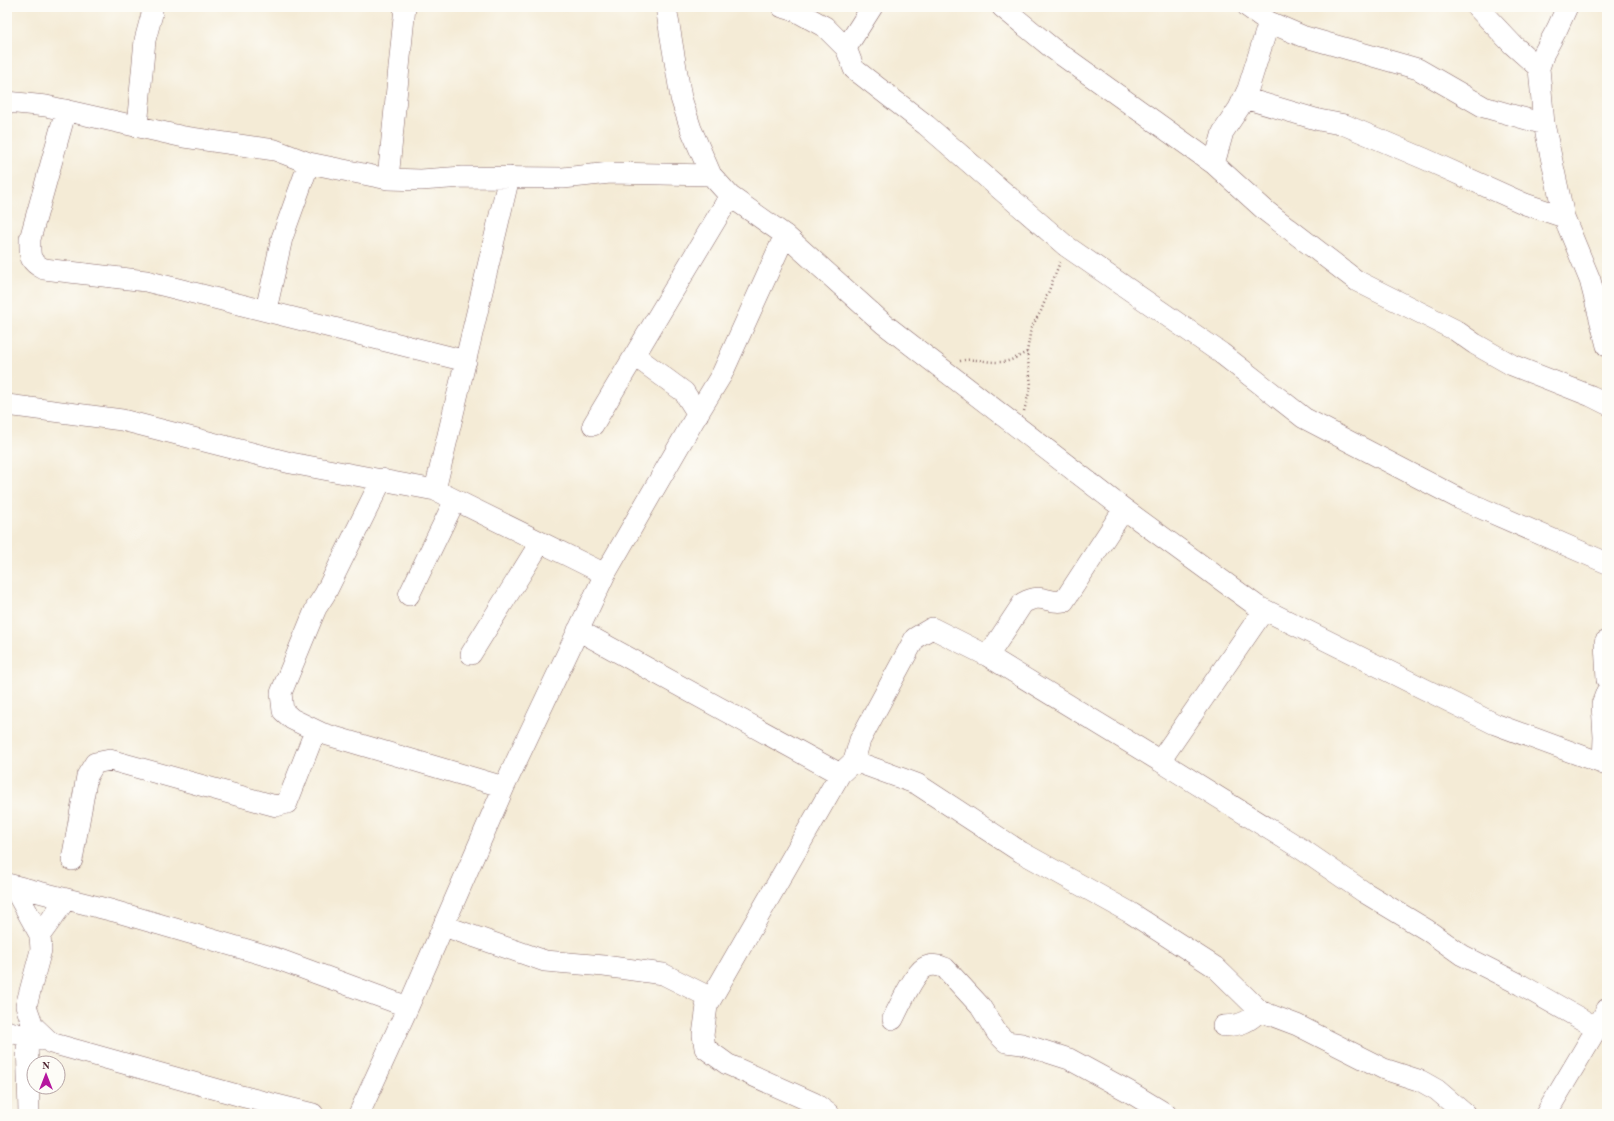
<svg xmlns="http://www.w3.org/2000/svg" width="1614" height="1121" font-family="'Old Standard TT',serif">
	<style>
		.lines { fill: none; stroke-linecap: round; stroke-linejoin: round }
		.minor-casing { stroke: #866667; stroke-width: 22 }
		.path { stroke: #866667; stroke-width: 2.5; stroke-dasharray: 1 3; stroke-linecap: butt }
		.minor { stroke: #fff; stroke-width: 21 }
	</style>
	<rect width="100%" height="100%" fill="#fdfcf7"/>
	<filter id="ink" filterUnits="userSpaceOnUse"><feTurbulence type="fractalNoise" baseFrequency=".025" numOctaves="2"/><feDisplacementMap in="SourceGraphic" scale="8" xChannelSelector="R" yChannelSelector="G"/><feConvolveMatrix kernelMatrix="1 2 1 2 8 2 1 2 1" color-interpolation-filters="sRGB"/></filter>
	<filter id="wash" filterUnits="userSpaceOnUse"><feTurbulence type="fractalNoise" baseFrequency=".012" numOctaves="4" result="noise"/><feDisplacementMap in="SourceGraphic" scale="16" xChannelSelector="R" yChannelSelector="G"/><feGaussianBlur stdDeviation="0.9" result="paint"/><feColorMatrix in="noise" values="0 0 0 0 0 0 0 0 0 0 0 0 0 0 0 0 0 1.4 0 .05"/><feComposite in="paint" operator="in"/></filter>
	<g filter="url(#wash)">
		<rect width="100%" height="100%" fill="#f4ebd6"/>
	</g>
	<g filter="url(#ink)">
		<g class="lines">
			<defs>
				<path id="minor" d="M666 7 681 98 691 129 711 175 730 196 785 235 884 324 1124 509 1257 606 1495 724 1607 765
					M782 7 796 11 825 27 846 48 854 69 926 125 1066 246 1221 353 1304 418 1460 499 1607 563
					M1002 7 1052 48 1214 164 1266 211 1357 281 1455 330 1475 344 1512 365 1591 396 1607 404
					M1248 7 1269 22 1302 36 1418 69 1484 107 1544 124
					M1477 7 1513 45 1539 68
					M1567 7 1557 29 1544 53 1539 68 1544 124 1564 217 1590 280 1607 346
					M846 48 872 7
					M1244 98 1319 120 1345 125 1425 159 1525 204 1564 217
					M7 102 46 106 184 137 275 150 309 163 388 179 421 180 463 177 563 178 610 173 711 175
					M66 110 30 239C30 256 28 261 44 269L146 281 466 361
					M137 127 145 40 152 14V7
					M1214 164 1223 132 1239 108 1248 89 1269 22
					M388 179 405 7
					M266 310 282 238 309 163
					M635 356 684 392 698 414
					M7 405 122 420 291 463 435 490 605 574
					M593 425 730 196
					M435 490 509 177
					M409 595 455 500
					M1264 610 1160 761 1303 850 1364 892 1427 930 1462 955 1521 985 1597 1028
					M578 630 840 774 854 761 860 740 915 638 932 628 988 656 1160 761
					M1605 642 1607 680
					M471 654 540 543
					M988 656 1023 603C1043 592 1047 604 1064 601L1124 509
					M321 733 292 719 283 711 281 693 316 608 325 594 382 479
					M854 761 917 784 1021 852 1131 913 1215 967 1260 1011 1297 1025 1384 1069 1421 1081 1437 1090 1465 1114
					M1603 764 1604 737 1602 704 1607 691
					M72 860 87 776 95 763 110 760 276 806 287 803 312 739 315 734 321 733 504 787
					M7 884 114 911 275 958 408 1007
					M13 886 40 935 41 950 26 1006 33 1026 51 1043 241 1096 313 1114
					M444 926 545 961 604 966 663 974 703 994 707 1006 703 1035 705 1048 727 1064 814 1103 829 1114
					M40 935 66 899
					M707 1006 840 774
					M893 1019C899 1007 914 974 924 968 931 964 939 965 945 968L980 1006 997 1033 1006 1042 1022 1044 1069 1059 1128 1091 1166 1114
					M1223 1026C1241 1025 1247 1023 1260 1011
					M7 1031 39 1040
					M27 1037 29 1114
					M359 1114 408 1007 504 787 605 574 694 420 722 374 785 235
					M1546 1114 1597 1028 1607 1009"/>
			</defs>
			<use href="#minor" class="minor-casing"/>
			<path class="path" d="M960 361C974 357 986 363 1001 362 1010 362 1019 356 1027 352
				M1024 411 1031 385 1027 352 1031 328 1041 311 1060 262"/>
			<use href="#minor" class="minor"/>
		</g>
	</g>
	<rect width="1614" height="1121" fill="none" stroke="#fdfcf7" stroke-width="24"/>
	<g transform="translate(46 1075)"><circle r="19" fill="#fdfcf7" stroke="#b5a4a5"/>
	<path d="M0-3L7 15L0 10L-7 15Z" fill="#b5179e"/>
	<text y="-6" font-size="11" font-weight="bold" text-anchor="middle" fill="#4a1f2b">N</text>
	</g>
</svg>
